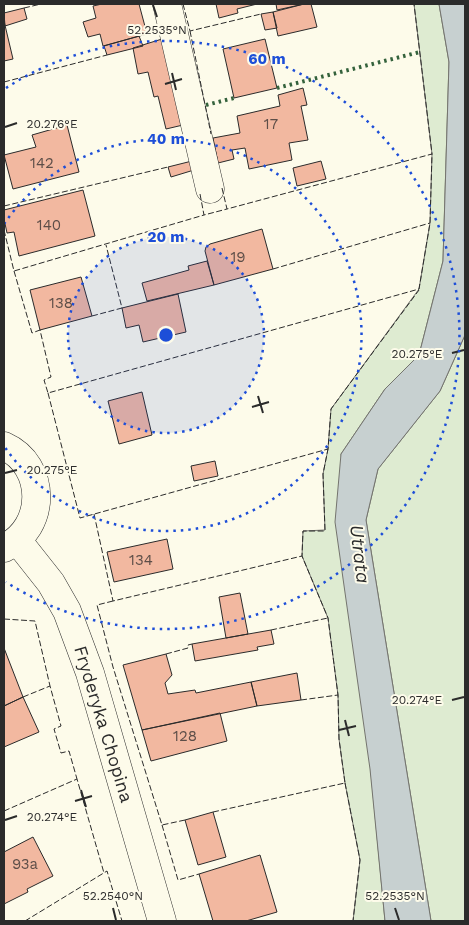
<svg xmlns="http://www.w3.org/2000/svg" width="469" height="925" font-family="'Work Sans',sans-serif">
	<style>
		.green { fill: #deebd1; stroke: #74746e }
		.water { fill: #c7d0d0; stroke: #74746e }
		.building { fill: #f2b8a0; stroke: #2b2b2b }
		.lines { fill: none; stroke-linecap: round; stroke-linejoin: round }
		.street-casing { stroke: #2b2b2b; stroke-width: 29 }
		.secondary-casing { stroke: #2b2b2b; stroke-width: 29 }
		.street { stroke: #fdfbea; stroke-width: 28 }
		.secondary { stroke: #fdfbea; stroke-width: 28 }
		.hedge { stroke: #34623c; stroke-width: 4; stroke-dasharray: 2.5 4; stroke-linecap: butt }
		.fence { stroke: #2b2b2b; stroke-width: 1; stroke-dasharray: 6 2.5; stroke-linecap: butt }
		.ticks { fill: none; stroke: #2b2b2b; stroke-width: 2 }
		.ring { fill: none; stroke: #1d4ed8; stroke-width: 2.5; stroke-dasharray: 2.5 5 }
		.labels { text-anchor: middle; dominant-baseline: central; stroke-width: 4; stroke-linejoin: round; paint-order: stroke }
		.number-label { font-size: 15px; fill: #5d4e48 }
		.street-label { font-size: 18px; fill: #2b2b2b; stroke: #fdfbea }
		.water-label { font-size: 19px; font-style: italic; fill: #2b2b2b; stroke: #fdfbea }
		.ticks-label { font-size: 12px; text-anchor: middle; fill: #2b2b2b; stroke: #fdfbea; stroke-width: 4; stroke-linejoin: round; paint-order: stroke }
		.centre { fill: #1d4ed8; stroke: #fdfbea; stroke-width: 2.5 }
		.ring-label { font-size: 15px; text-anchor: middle; font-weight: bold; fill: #1d4ed8; stroke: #fdfbea; stroke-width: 4; stroke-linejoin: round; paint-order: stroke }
	</style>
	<rect width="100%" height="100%" fill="#fdfbea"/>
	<path class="green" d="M414 4H439L449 62 443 261 419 355 385 389 341 454 385 921H353L360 860 345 783 339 739 338 695 328 618 302 556 303 531 325 530 323 474 328 449 331 409 419 289 430 223 432 154Z
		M465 335V921H431L366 520 378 469 440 391Z"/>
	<path class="water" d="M439 4H465V335L440 391 378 469 366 520 431 921H385L370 769 335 522 341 454 385 389 419 355 443 261 449 62Z"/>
	<path class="building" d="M102 4H139L147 34 103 46 100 34 88 37 83 22 96 18 93 6Z
		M216 4H257L237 9 238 13 219 18Z
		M276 4H304L277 10Z
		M304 4H311L317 27 278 36 273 12Z
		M24 8 27 19 5 26 4 13Z
		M273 12 277 28 265 30 261 14Z
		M4 21 13 59 4 61Z
		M139 36 143 46 107 55 104 46Z
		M162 39 183 125 166 129 158 96 154 97 148 72 138 74 133 48Z
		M265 39 277 88 234 98 223 49Z
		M303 88 307 105 301 106 308 140 289 143 292 160 249 169 245 148 232 150 234 159 218 163 213 138 240 133 237 116 280 106 278 95Z
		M67 125 79 172 13 189 4 155 36 147 32 135Z
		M192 161 194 170 171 177 168 167Z
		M321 161 326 179 297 186 293 168Z
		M83 190 95 236 19 256 14 232 7 233 4 219V210Z
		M262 229 273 269 214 285 205 251 206 247 210 244Z
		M207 261 214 285 147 301 142 283 189 270 188 266Z
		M81 277 92 316 40 330 30 290Z
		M178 294 186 332 143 342 139 325 126 328 122 308Z
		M142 392 152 435 119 444 108 401Z
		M215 461 218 476 194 481 191 466Z
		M167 539 173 569 114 582 107 552Z
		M240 593 248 634 226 638 219 597Z
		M271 630 274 644 257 647 258 650 195 661 192 644Z
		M4 648 23 697 4 706Z
		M166 654 172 675 165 683 168 694 195 690 196 693 251 682 257 706 142 730 123 665Z
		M297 673 301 700 257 706 251 682Z
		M23 697 39 732 4 747V706Z
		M220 713 227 741 151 761 142 730Z
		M213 812 226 857 198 865 185 820Z
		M33 837 53 876 27 889 28 892 4 904V852Z
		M260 855 277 912 246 921H213L199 874Z"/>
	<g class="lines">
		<defs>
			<path id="street" d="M167 4 210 189"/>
			<path id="secondary" d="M4 446C47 465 47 528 4 548
				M17 540 51 583 67 611 90 673 162 921"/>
		</defs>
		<use href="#street" class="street-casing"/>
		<use href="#secondary" class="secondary-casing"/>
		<use href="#street" class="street"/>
		<use href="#secondary" class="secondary"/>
		<path class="hedge" d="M277 88 420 52
			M206 105 234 98"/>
		<path class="fence" d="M183 4 190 31 261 14
			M24 8 41 4
			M190 31 211 134
			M4 82 107 55
			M222 188 227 209 432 154 414 4
			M200 194 204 215 227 209
			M4 206 168 167
			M4 230 14 271 204 215
			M273 269 430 223
			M14 271 32 333 40 330 51 377 44 380 48 393 419 289 430 223 432 154
			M92 316 122 308 106 245
			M48 393 80 518 328 449 331 409 419 290
			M94 514 113 601 302 556 303 531H325L323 474 328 449
			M113 601 97 605 113 667 162 825 185 820
			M4 619 35 621 50 686
			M271 630 328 618
			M166 654 188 648V645L192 644
			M23 697 50 686 61 726 54 729 61 753 69 751 77 779
			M301 700 338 695
			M345 783 360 860 353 921
			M4 811 77 779 104 873
			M213 812 345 783 339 739 338 695 328 618 302 556
			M162 825 178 880 199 874
			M25 921 107 871 122 921"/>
	</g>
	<path class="ticks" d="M153 5 157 17M172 73 176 90M165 84 182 79M5 127 17 123M452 353 464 350M258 396 263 413M252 407 269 402M5 473 17 470M452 700 464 697M345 720 349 736M339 730 356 726M81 790 86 807M75 801 92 796M5 820 17 816M113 908 116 920M395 908 399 920"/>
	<circle cx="166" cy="335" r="98" fill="#1d4ed8" fill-opacity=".12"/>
	<g class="ring">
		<circle cx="166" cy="335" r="98"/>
		<path d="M4 224A196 196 0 1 1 4 446"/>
		<path d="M6 88A294 294 0 1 1 6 582"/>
	</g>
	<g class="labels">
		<g class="number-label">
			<text x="271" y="124">17</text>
			<text x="42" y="163">142</text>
			<text x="49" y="225">140</text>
			<text x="238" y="257">19</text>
			<text x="61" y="303">138</text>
			<text x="141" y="560">134</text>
			<text x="185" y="736">128</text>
			<text x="25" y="864">93a</text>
		</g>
		<g class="street-label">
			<text transform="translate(104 724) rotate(73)">Fryderyka Chopina</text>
		</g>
		<g class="water-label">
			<text transform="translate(360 554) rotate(83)">Utrata</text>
		</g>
	</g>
	<g class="ticks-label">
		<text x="157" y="34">52.2535°N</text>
		<text x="52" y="128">20.276°E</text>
		<text x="417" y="358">20.275°E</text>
		<text x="52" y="474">20.275°E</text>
		<text x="417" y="704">20.274°E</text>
		<text x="52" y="821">20.274°E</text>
		<text x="113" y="900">52.2540°N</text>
		<text x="395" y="900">52.2535°N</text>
	</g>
	<circle cx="166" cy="335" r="8" class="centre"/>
	<g class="ring-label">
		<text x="267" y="64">60 m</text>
		<text x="166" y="144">40 m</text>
		<text x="166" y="242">20 m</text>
	</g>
	<rect width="469" height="925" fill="none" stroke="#2b2b2b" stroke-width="10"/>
</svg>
